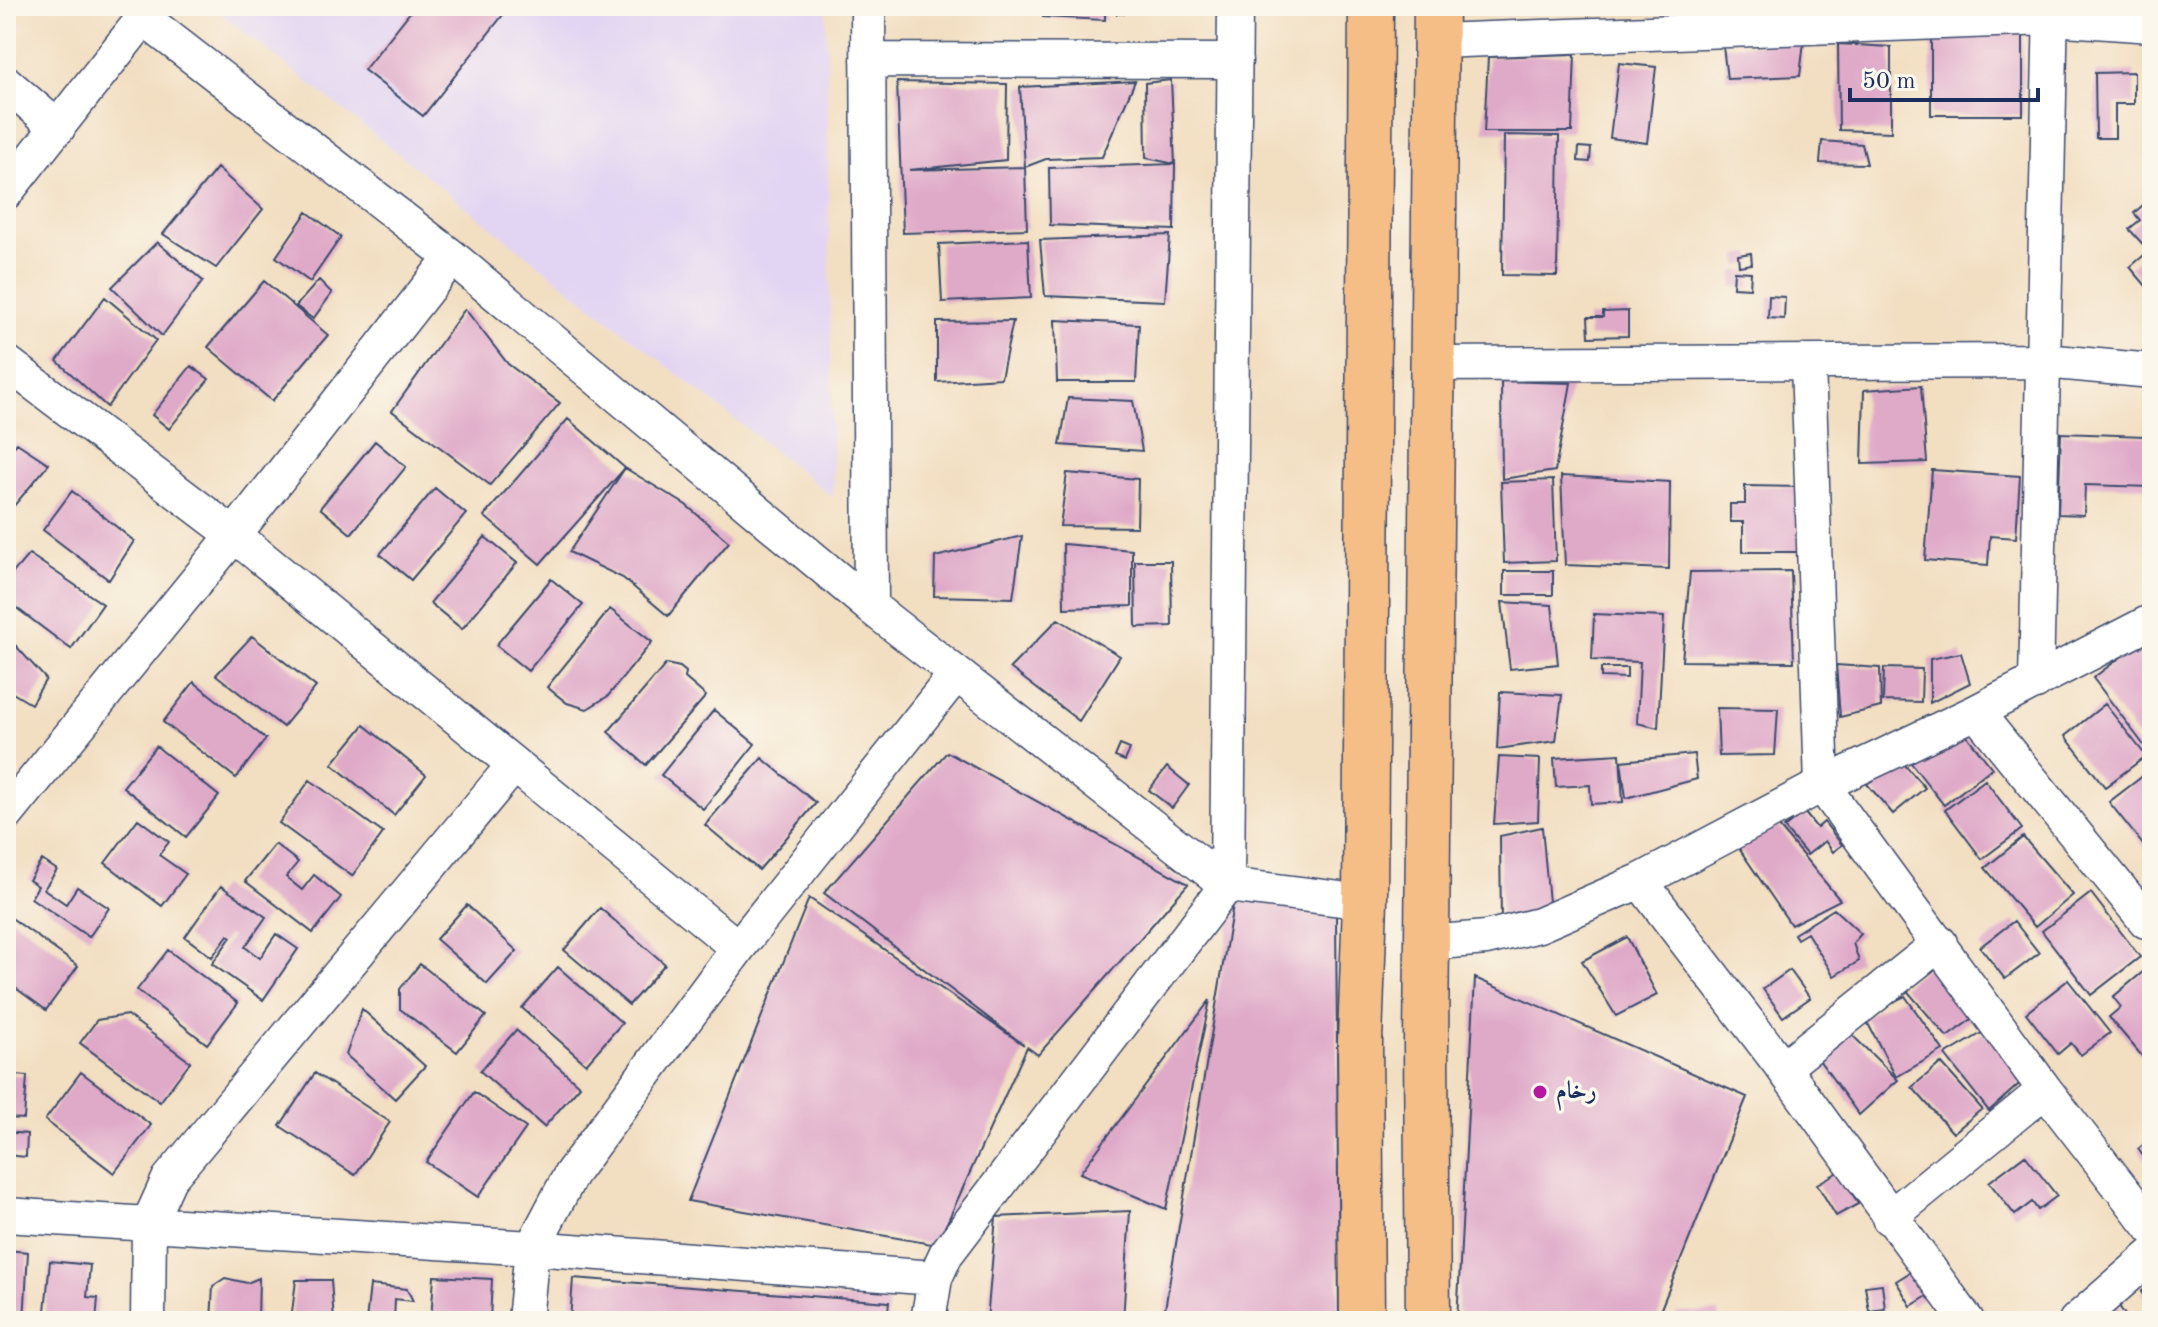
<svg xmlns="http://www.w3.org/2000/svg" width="2158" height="1327" font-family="'Old Standard TT',Amiri,serif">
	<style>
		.built { fill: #e2d4f3 }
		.building { fill: #dfa9c8 }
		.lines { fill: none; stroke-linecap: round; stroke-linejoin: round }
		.minor-casing { stroke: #3b496d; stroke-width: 37 }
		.major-casing { stroke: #3b496d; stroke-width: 47 }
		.minor { stroke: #fff; stroke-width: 34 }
		.major { stroke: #f6be87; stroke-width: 44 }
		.poi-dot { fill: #b5179e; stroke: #fbf7ec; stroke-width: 3 }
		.labels { text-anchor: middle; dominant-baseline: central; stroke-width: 7; stroke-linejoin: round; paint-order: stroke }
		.poi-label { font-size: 24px; font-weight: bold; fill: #1b2f5e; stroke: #fbf7ec; text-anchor: start }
	</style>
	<rect width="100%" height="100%" fill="#fbf7ec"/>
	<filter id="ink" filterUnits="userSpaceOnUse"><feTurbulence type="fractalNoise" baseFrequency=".0125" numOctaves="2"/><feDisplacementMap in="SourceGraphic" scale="16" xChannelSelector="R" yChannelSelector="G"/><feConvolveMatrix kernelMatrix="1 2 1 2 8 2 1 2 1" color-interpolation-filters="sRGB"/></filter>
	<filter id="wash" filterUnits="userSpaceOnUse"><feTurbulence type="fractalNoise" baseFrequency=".006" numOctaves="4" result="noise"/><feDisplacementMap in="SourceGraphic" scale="32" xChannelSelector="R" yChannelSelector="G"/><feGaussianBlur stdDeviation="1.8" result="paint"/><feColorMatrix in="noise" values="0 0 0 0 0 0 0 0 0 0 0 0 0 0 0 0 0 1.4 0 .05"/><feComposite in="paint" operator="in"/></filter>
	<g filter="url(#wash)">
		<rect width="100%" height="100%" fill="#f2dec1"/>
		<path class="built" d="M216 6H826L833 497 214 8Z"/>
		<g id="blocks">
			<path class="building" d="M415 6H510L423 116 364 70Z
				M1044 6H1105V20L1043 17Z
				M1117 6H1159V8L1117 14Z
				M1931 31H2023V115H1931Z
				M2147 38H2152V93H2148Z
				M1804 41 1800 76 1727 79 1723 46Z
				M1838 44 1891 47V132L1839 130Z
				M1575 54 1572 132H1484L1488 57Z
				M1619 63 1656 67 1647 143 1610 138Z
				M2134 72V104H2115V138H2096L2095 73Z
				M1171 80 1175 164 1174 230 1050 225 1049 168 1175 164 1146 158 1145 83Z
				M1135 81 1102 157 1046 159 1025 167 1020 87Z
				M897 82 1007 84 1006 160 909 170 1025 167 1027 229 903 233Z
				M1504 135 1559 136 1557 276 1502 275Z
				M1822 141 1862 144 1867 164 1820 163Z
				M1579 147 1591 148 1590 162 1578 161Z
				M217 168 263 209 216 268 163 234Z
				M2152 197V293L2130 267 2149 251 2129 229 2140 220 2134 213Z
				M307 212 341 237 310 282 276 257Z
				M1170 235 1165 301 1045 296 1040 240Z
				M1028 240 1031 298 942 302 939 244Z
				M157 242 203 281 162 336 112 287Z
				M1751 253 1752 264 1739 266 1738 255Z
				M1734 271 1751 272 1750 288 1733 287Z
				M319 280 332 293 313 319 296 306Z
				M264 281 328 335 272 401 208 347Z
				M1769 296 1785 297 1784 319 1768 318Z
				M105 297 156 340 107 407 57 361Z
				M465 309 508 364 560 403 490 485 392 411Z
				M1628 311V336L1589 337 1588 317H1603V312Z
				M1055 320 1139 324 1136 382H1057Z
				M1013 321 1001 378 937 382V322Z
				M191 366 209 379 169 429 152 415Z
				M2147 376H2152V487L2085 485 2084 515 2058 514 2061 433 2145 436Z
				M1501 381 1571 383 1555 471 1502 479Z
				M1921 386 1927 462 1862 464 1864 390Z
				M1068 398 1133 401 1142 451 1060 445Z
				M568 419 625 468 540 564 484 516Z
				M375 441 406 467 351 534 320 508Z
				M17 443 49 464 13 507 6 502V456Z
				M625 468 686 505 729 542 668 616 623 578 569 552Z
				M1932 470 2020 476 2016 538 1990 536 1988 565 1925 560Z
				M1067 473 1138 479 1137 527 1060 526Z
				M1561 476 1670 482 1669 569 1565 565Z
				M1553 480 1556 561 1504 563 1501 482Z
				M1745 486 1806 487V552H1743V522H1730V504H1745Z
				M435 488 466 514 411 580 380 554Z
				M72 491 134 541 109 580 43 530Z
				M1022 536 1013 598 934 596 935 557Z
				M485 537 517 563 462 629 430 603Z
				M1063 544 1132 550V606L1064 608Z
				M29 554 103 604 71 649 6 600V581Z
				M1135 561H1171L1172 626 1136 627Z
				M1504 571H1553V595H1504Z
				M1791 571 1794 662 1682 661 1690 572Z
				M551 579 583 605 528 671 496 645Z
				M1502 602 1552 605 1558 664 1510 669Z
				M610 609 652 642 608 696 587 709 567 703 547 687Z
				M1594 614 1664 617 1658 728 1637 723 1640 662 1592 660Z
				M1058 619 1120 656 1079 721 1010 668Z
				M2152 634V750L2149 752 2093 678Z
				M6 635 46 679 31 704 6 689Z
				M252 636 316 687 283 727 216 675Z
				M1961 653 1970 683 1930 703V659Z
				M666 664 680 667 686 672 685 678 706 696 646 765 608 732Z
				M1836 665 1880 668 1881 707 1840 717Z
				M1601 668H1627V678L1601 677Z
				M1884 668 1922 669 1921 702 1883 701Z
				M194 682 266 739 236 778 163 722Z
				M1500 692 1562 695 1556 741 1497 749Z
				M2105 704 2146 756 2105 787 2065 736Z
				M1717 708 1778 709 1775 755 1719 756Z
				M714 710 755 744 703 809 661 775Z
				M364 725 426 775 394 815 332 764Z
				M1959 726 1992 768 1944 805 1911 763Z
				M1120 745 1130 749 1125 761 1115 757Z
				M156 746 219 796 186 837 123 787Z
				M947 752 1188 884 1038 1055 1027 1047 937 1245 688 1201 809 898 1024 1045 824 893Z
				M1620 754 1623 802 1591 804 1590 785 1556 787 1554 758Z
				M1694 754 1697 779 1626 798 1621 761Z
				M1499 757 1540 759 1538 821 1494 824Z
				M1898 757 1925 788 1893 814 1867 784Z
				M762 758 816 803 759 870 705 825Z
				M1167 767 1189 785 1172 808 1149 790Z
				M2152 769V856L2109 802Z
				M310 780 383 833 352 876 279 823Z
				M1985 780 2022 829 1982 859 1945 810Z
				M1804 812 1817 828 1824 822 1842 845 1833 852 1825 841 1807 855 1784 828Z
				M138 819 169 842 159 855 186 874 162 906 105 863Z
				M1774 821 1840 900 1791 925 1738 847Z
				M1542 827 1550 913 1501 923 1500 836Z
				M2023 837 2073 895 2035 927 1985 868Z
				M275 844 298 862 286 877 302 890 314 875 341 897 313 933 245 881Z
				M42 860 57 870 44 889 66 904 77 887 109 908 89 937 31 898 38 886 29 880Z
				M221 886 266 917 245 947 260 958 276 934 298 949 263 1000 212 964 231 937 228 935 212 957 185 937Z
				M1236 887 1336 911 1339 1321H1163Z
				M2091 893 2140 957 2091 995 2042 931Z
				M467 905 517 951 487 984 436 939Z
				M600 908 665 964 629 1005 564 950Z
				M1834 909 1861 934 1853 943 1859 961 1834 976 1807 933 1797 939 1794 934Z
				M6 914 78 966 46 1010 6 981Z
				M2014 921 2039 953 2005 979 1980 947Z
				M1627 937 1657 995 1616 1016 1582 961Z
				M168 950 238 1003 207 1044 137 990Z
				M1937 959 1984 1010 1947 1037 1903 986Z
				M420 964 486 1016 457 1052 400 1009V989Z
				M558 967 622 1023 586 1064 522 1008Z
				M1790 970 1810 998 1783 1017 1763 989Z
				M2144 971 2152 981V1058L2147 1062 2109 1017 2121 1007 2113 997Z
				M1475 978 1747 1097 1656 1321H1457Z
				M2068 980 2110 1033 2081 1055 2071 1043 2058 1054 2026 1013Z
				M1905 996 1943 1050 1896 1077 1864 1016Z
				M1210 1000 1166 1209 1080 1173Z
				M362 1009 425 1066 395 1099 346 1055Z
				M127 1015 190 1062 160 1102 80 1043 97 1020Z
				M1992 1027 2028 1076 1989 1111 1945 1055Z
				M516 1030 580 1086 544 1127 480 1071Z
				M1850 1033 1898 1080 1859 1115 1814 1053Z
				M1941 1063 1982 1109 1953 1133 1912 1087Z
				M81 1072 151 1125 114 1173 45 1120Z
				M315 1073 390 1122 355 1175 280 1126Z
				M6 1074 27 1076 24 1119 6 1118Z
				M474 1092 526 1128 478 1197 426 1162Z
				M6 1132 27 1134 26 1157 6 1155Z
				M2152 1138V1168L2138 1149Z
				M2025 1155 2057 1196 2038 1210 2032 1202 2015 1215 1989 1182Z
				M1840 1171 1858 1204 1836 1216 1817 1184Z
				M1130 1211 1123 1321H987L996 1217Z
				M6 1250 28 1252 24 1321H6Z
				M50 1261 90 1265 87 1297 98 1298 96 1321H44Z
				M1914 1270 1929 1295 1911 1306 1896 1281Z
				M434 1276 492 1279 490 1321H431Z
				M225 1278 247 1283 259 1278 258 1321H211L213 1286Z
				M573 1278 889 1302 887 1321H570Z
				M296 1280H331L334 1321H291Z
				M1882 1284 1885 1309 1869 1311 1865 1286Z
				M2152 1284V1306L2141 1292Z
				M370 1285 407 1289 413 1301 395 1299 394 1321H366Z
				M2117 1303 2129 1321H2090Z
				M1719 1312V1321H1676V1313Z"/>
		</g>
	</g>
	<g filter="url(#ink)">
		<use href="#blocks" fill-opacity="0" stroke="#3b496d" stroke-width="2"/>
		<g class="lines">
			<defs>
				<path id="minor" d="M868 6 871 607
					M143 18 452 257 871 607 1227 885 1365 902
					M1437 41 2051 18 2152 25
					M868 60 1235 61
					M6 83 58 128
					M6 192 153 6
					M6 362 234 535 738 948
					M1808 363 1822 785 2045 1090 2152 1228
					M1433 364 2045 361 2152 371
					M2036 682 2051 6
					M1976 712 2152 621
					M6 815 234 535 452 257
					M1640 881 1783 1068 1967 1321
					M1428 943 1486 938 1539 925 1640 881 1822 785 1976 712 2146 921 2152 917
					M1783 1068 1940 943
					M6 1215 532 1248 935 1278
					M1889 1218 2045 1090
					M148 1321 149 1223 169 1179 514 765
					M525 1321 532 1248 571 1174 738 948 956 674
					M928 1321 935 1278 946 1254 1227 885 1235 6
					M2076 1321 2152 1255"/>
				<path id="major" d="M1362 1321 1360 1041 1365 902 1371 6
					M1428 1321 1426 1043 1436 6"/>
			</defs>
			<use href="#minor" class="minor-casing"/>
			<use href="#major" class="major-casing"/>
			<use href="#minor" class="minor"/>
			<use href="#major" class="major"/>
		</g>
	</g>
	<circle class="poi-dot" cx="1540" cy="1092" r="8"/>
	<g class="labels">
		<g class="poi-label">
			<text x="1556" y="1092">رخام</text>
		</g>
	</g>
	<rect width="2158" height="1327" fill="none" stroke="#fbf7ec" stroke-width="32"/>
	<path d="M1850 88v12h188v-12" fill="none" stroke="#1b2f5e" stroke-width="4"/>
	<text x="1862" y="88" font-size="24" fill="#1b2f5e" stroke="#fbf7ec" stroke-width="6" paint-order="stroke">50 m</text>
</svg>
